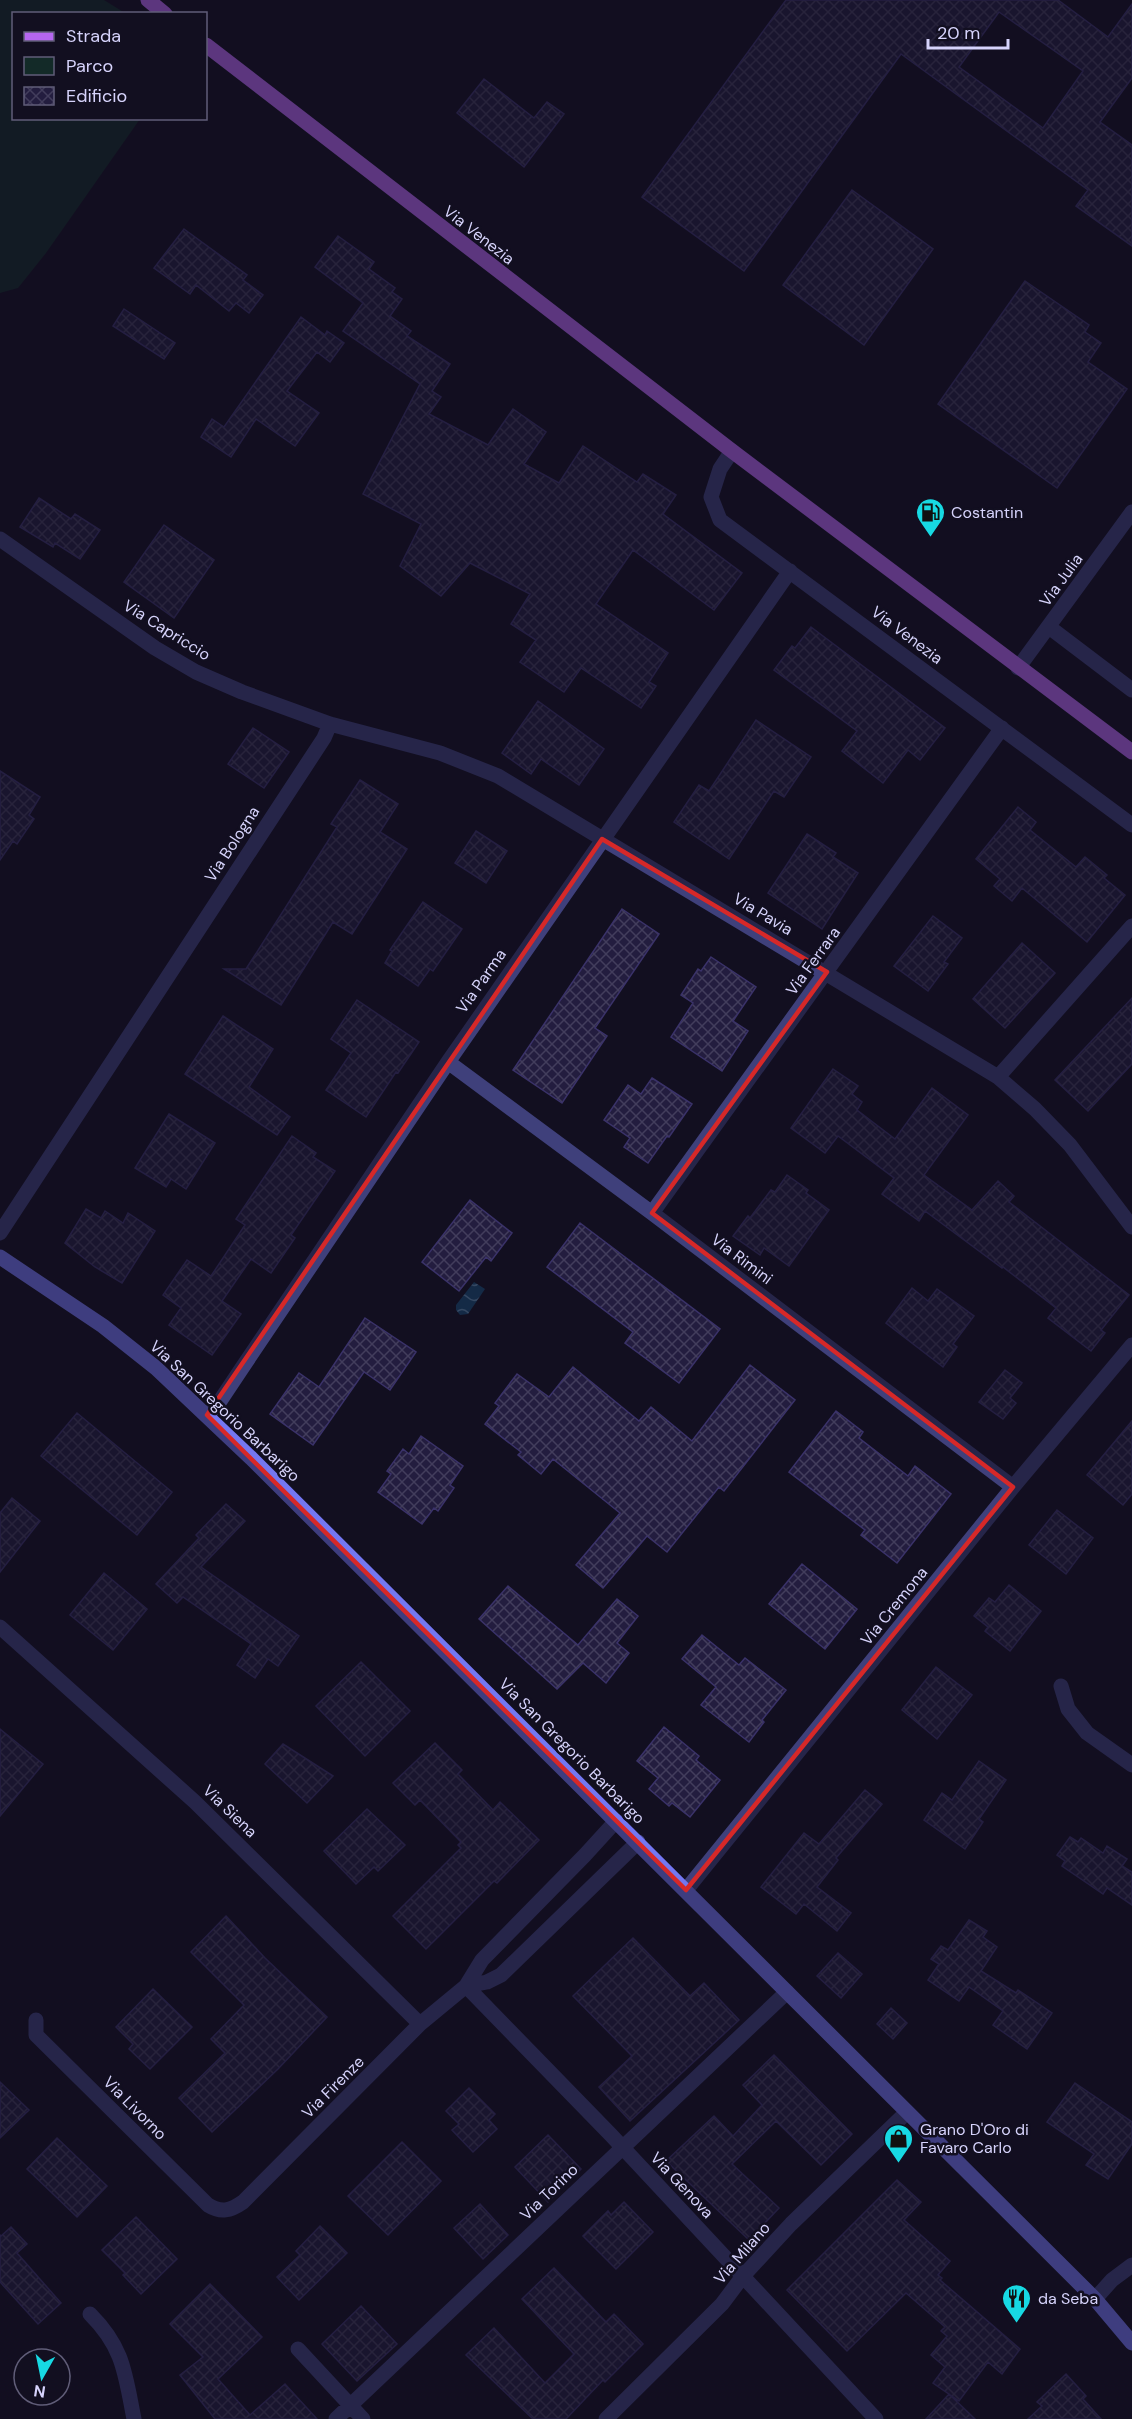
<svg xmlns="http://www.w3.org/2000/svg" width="1132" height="2419" font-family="'DM Sans',sans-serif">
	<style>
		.green { fill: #132a28 }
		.water { fill: url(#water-waves) }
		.building { fill: url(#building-cross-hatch); stroke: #3a3269; stroke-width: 1.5; fill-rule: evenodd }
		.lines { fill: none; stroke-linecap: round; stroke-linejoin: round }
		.street { stroke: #3f407b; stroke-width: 15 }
		.secondary { stroke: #7477f1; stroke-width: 15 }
		.primary { stroke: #b566ef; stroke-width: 15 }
		.marked { fill: none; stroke: #d62828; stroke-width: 4.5; stroke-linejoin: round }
		.labels { text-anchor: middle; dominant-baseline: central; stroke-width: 5; stroke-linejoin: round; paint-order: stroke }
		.street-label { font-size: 16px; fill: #d6d3fb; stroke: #120f20 }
		.poi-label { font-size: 16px; fill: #d6d3fb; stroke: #120f20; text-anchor: start }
	</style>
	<defs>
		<pattern id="water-waves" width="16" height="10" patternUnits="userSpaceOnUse" patternTransform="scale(1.5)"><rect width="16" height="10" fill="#142a46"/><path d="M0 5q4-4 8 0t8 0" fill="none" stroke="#354862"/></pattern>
		<pattern id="building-cross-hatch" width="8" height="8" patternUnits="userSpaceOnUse" patternTransform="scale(1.5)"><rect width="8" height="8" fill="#231d3f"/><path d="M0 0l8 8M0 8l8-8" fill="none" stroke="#423d5c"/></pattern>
	</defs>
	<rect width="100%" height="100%" fill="#120f20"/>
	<path class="green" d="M0 0H104L125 13 14 14V118L140 119 46 253 18 288 0 293Z"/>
	<path class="water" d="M474 1282 485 1289 468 1314 460 1315 456 1310V1305Z"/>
	<path class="building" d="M786 0H1058L1108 37 1132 4V78L1100 122 1132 145V246L1076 206 1088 190 901 54 744 271 642 197ZM999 12 1083 71 1043 128 959 67Z
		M484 79 534 118 547 102 564 114 524 167 457 113Z
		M852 190 933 249 864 345 783 285Z
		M184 229 247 275 243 280 263 295 249 313 236 303 229 311 196 285 190 294 154 268Z
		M338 236 374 262 369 269 395 288 392 292 402 299 390 316 411 331 407 336 450 364 432 391 441 397 429 414 488 445 513 409 546 432 524 464 559 483 583 446 637 482 643 474 676 495 663 514 742 573 714 610 633 550 596 604 668 653 649 682 656 686 641 708 581 668 564 692 520 662 536 640 511 624 530 594 470 563 441 596 400 566 421 524 363 494 420 384 343 331 363 303 315 267Z
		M1025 281 1089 325 1085 332 1101 343 1088 362 1127 389 1057 488 938 404Z
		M124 309 175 343 164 359 113 326Z
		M301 317 325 335 327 331 344 343 330 362 317 352 287 391 319 413 295 446 256 419 231 457 201 437 212 419 224 427Z
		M39 498 71 519 75 514 100 530 80 559 55 543 53 547 20 527Z
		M164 525 214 560 174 618 124 582Z
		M811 627 945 728 920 760 908 750 883 783 842 751 857 731 774 670 792 646 795 648Z
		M538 701 604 749 579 785 541 759 531 774 502 753Z
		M756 720 811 757 784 797 774 791 729 859 674 822 699 785 709 791Z
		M253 728 289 752 264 788 228 764Z
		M0 771 40 797 29 815 34 819 17 844 13 841 0 860Z
		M360 780 398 804 380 832 407 849 352 934 333 922 281 1005 224 969H246L337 827 331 824Z
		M1018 807 1036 822 1030 830 1076 867 1085 857 1107 875 1104 878 1125 895 1087 942 1022 888 1012 901 994 886 1000 879 976 859Z
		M476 831 507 851 486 883 455 863Z
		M807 834 836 853 833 857 858 873 822 929 768 893Z
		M423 902 462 929 433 971 430 969 418 986 385 963 392 951 390 950Z
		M622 909 659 934 595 1028 607 1036 562 1103 513 1070Z
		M933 916 962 938 944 962 948 964 928 991 894 966Z
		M1022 943 1055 973 1005 1028 973 999Z
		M711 957 756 987 733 1021 748 1031 722 1071 671 1037 693 1003 681 995 698 969 701 971Z
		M1132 998V1064L1088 1111 1055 1080Z
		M357 1000 419 1042 398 1073 396 1072 366 1117 326 1090 351 1053 331 1039Z
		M223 1016 273 1049 249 1087 290 1117 277 1135 185 1074Z
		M833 1069 858 1086 852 1094 862 1102 857 1110 895 1139 932 1088 968 1115 924 1175 972 1210 998 1181 1014 1196 1009 1202 1129 1295 1101 1330 1105 1333 1091 1351 1048 1318 1056 1308 1003 1267 1002 1268 925 1211 919 1221 882 1194 894 1178 838 1136 825 1153 791 1128Z
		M652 1078 692 1104 669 1137 667 1136 648 1163 624 1147 630 1138 604 1120 628 1085 641 1094Z
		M169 1114 215 1143 186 1189 171 1179 166 1187 135 1168Z
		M292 1136 316 1153 313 1157 335 1171 291 1235 295 1238 271 1273 251 1259 222 1301 241 1314 212 1355 169 1325 181 1308 163 1295 187 1260 211 1276 245 1225 236 1219Z
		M787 1175 808 1190 806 1193 829 1210 789 1266 764 1248 760 1255 733 1236 748 1216 750 1218 771 1190 775 1192Z
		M470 1200 512 1233 491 1261 486 1257 459 1291 422 1262Z
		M86 1209 101 1218 105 1211 123 1223 128 1213 155 1231 122 1283 95 1267 65 1243Z
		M580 1223 720 1329 679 1383 625 1343 633 1332 547 1267Z
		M912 1288 928 1301 937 1289 974 1316 953 1344 957 1347 943 1367 886 1323Z
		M365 1318 416 1352 390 1390 364 1372 313 1445 270 1414 299 1373 319 1387Z
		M750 1365 795 1400 724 1491 719 1487 667 1552 647 1536 603 1588 576 1565 620 1513 553 1459 541 1474 518 1455 521 1452 485 1424 499 1406 495 1403 517 1374 549 1397 573 1367 639 1421 651 1407 692 1441Z
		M1005 1370 1022 1383 1010 1398 1016 1403 1003 1419 979 1402Z
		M836 1411 863 1432 859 1438 908 1476 915 1466 951 1494 897 1563 861 1535 865 1530 789 1472Z
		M77 1413 172 1492 137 1535 41 1456Z
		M1132 1421V1494L1123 1505 1087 1475Z
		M421 1436 463 1466 450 1485 454 1488 438 1511 434 1508 422 1524 378 1492 391 1474 387 1471 403 1449 409 1454Z
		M12 1498 40 1521 0 1572V1513Z
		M226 1504 245 1521 201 1567 299 1636 278 1666 268 1659 255 1678 237 1665 251 1644 183 1597 177 1603 156 1584 199 1538 196 1535Z
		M1057 1510 1093 1538 1066 1574 1029 1545Z
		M802 1564 857 1609 825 1649 769 1604Z
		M104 1573 147 1609 113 1650 70 1615Z
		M1009 1585 1041 1611 1010 1651 985 1631 988 1627 974 1616 989 1598 995 1602Z
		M508 1586 578 1645 617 1599 638 1616 617 1643 629 1653 606 1683 583 1663 557 1689 479 1619Z
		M702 1635 739 1665 745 1658 786 1690 762 1720 764 1722 749 1742 701 1705 716 1687 682 1659Z
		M361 1662 410 1711 365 1756 316 1706Z
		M936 1667 972 1695 937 1739 902 1710Z
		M664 1727 699 1756 696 1760 720 1780 690 1817 672 1803 669 1806 649 1789 658 1778 637 1761Z
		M0 1729 43 1764 0 1816Z
		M435 1743 462 1770 458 1774 493 1810 500 1802 539 1840 497 1883 494 1881 426 1949 393 1916 461 1848 458 1845 461 1842 420 1800 415 1805 393 1783Z
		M283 1744 333 1776 307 1803 265 1764Z
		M979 1761 1006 1780 979 1819 983 1822 965 1849 924 1820 942 1793 952 1800Z
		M865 1790 882 1804 836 1858 838 1860 817 1887 851 1913 837 1931 804 1904 796 1914 761 1887 804 1833 819 1844Z
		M367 1809 405 1845 378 1871 374 1867 356 1884 324 1851Z
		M1070 1837 1078 1842 1081 1838 1103 1853 1107 1846 1127 1859 1122 1866 1132 1872V1905L1107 1888 1103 1894 1062 1866 1065 1861 1057 1855Z
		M226 1916 265 1958 327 2017 278 2069 212 2132 179 2098 225 2053 211 2039 244 2005 191 1952Z
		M969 1920 987 1931 983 1937 997 1947 981 1971 1016 1993 1018 1990 1052 2013 1027 2049 993 2025 1003 2011 969 1987 959 2001 928 1980 939 1964 931 1959 941 1946 948 1950Z
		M633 1938 690 1996 704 1983 739 2020 630 2121 599 2087 632 2056 573 1996Z
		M838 1953 862 1974 841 1998 817 1976Z
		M153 1989 192 2027 150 2069 129 2049 133 2044 116 2027Z
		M891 2008 907 2023 893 2039 877 2024Z
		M774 2055 852 2134 821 2165 776 2121 732 2164 779 2208 749 2240 666 2161 714 2116 733 2136 762 2105 743 2085Z
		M0 2082 29 2110 0 2138Z
		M1075 2083 1132 2122V2144L1108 2179 1086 2165 1094 2154 1047 2122Z
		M469 2088 495 2114 489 2120 497 2129 473 2152 452 2130 459 2124 446 2111Z
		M548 2135 581 2169 548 2202 515 2167Z
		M57 2138 107 2186 77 2217 27 2169Z
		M402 2142 441 2181 388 2235 348 2196Z
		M897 2180 921 2202 904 2220 950 2261 938 2275 942 2278 940 2280 1020 2349 1002 2374 988 2362 959 2401 933 2383 945 2367 931 2355 947 2336 941 2331 945 2327 906 2293 847 2351 787 2290Z
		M624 2202 653 2232 616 2269 583 2236 608 2211 611 2215Z
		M480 2204 508 2235 483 2259 454 2228Z
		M136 2217 177 2259 141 2294 123 2275 125 2273 102 2250Z
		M320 2226 347 2253 299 2300 277 2277 300 2255 296 2251Z
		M11 2227 27 2244 17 2253 61 2303 38 2324 0 2282V2235L1 2236Z
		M554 2268 606 2322 614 2314 643 2344 605 2382 603 2380 566 2419H533L466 2355 494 2328 545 2383 574 2354 522 2299Z
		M210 2284 262 2337 218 2379 250 2415 285 2384 317 2419H215L180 2375 203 2357 170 2324Z
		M361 2306 397 2344 357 2381 322 2344Z
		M1066 2374 1086 2396 1083 2399 1101 2419H1028L1042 2406 1037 2402Z
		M949 2394 975 2419H926Z"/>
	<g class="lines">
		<path class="street" d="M732 451 720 469 711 497 720 520 1132 825
			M0 539 155 648 196 672 242 692 330 724 440 753 498 776 998 1077 1035 1109 1070 1145 1132 1227
			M1049 627 1132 690
			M1018 668 1132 512
			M448 1062 652 1213 1013 1487
			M998 1077 1132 926
			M652 1213 1002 728
			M0 1233 324 738 330 724
			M207 1415 218 1404 242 1368 448 1062 790 571
			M0 1627 195 1802 420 2024
			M1061 1686 1068 1709 1087 1733 1132 1765
			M686 1890 1013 1487 1132 1345
			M466 1986 611 2135 876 2419
			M466 1986 487 1982 501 1975 638 1842
			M36 2020V2035L208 2205C221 2213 230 2211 243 2202L420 2024 466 1986 482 1960 585 1855 616 1821
			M1095 2299 1112 2280 1132 2265
			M90 2314C124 2348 125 2374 134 2419
			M298 2349 363 2419
			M336 2419 787 1992
			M606 2419 722 2304 743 2276 791 2224 906 2113"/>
		<path class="secondary" d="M0 1257 103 1326 156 1368 251 1458 1095 2299 1132 2343"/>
		<path class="primary" d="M148 0 165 14
			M206 45 732 451 1132 752"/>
	</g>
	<path d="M0 0H1132V2419H0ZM602 839 827 972 652 1213 1013 1487 686 1890 207 1415Z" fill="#120f20" fill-opacity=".55" fill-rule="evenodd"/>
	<path class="marked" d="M602 839 827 972 652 1213 1013 1487 686 1890 207 1415Z"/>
	<defs>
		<symbol id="fuel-pin" viewBox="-11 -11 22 30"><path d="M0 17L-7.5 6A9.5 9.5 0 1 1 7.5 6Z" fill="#17d9e3" stroke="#120f20"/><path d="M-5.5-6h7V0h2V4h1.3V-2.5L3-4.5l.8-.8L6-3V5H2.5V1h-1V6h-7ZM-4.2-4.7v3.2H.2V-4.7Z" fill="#111"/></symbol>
		<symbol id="shop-pin" viewBox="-11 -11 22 30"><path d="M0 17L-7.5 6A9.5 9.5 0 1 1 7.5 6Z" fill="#17d9e3" stroke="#120f20"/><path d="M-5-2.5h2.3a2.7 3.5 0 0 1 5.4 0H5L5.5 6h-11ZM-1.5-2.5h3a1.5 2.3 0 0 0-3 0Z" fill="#111"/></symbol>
		<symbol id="restaurant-pin" viewBox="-11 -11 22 30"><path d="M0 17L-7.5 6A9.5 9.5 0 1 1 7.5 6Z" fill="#17d9e3" stroke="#120f20"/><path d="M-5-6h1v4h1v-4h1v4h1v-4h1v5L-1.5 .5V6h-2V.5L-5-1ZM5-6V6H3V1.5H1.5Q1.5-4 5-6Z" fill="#111"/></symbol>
	</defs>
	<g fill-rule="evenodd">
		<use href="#fuel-pin" x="914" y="496" width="33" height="45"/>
		<use href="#shop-pin" x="882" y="2122" width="33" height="45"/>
		<use href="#restaurant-pin" x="1000" y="2282" width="33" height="45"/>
	</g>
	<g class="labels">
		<g class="street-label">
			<text transform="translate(479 235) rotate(38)">Via Venezia</text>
			<text transform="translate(1061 580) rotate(-54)">Via Julia</text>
			<text transform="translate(167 630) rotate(32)">Via Capriccio</text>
			<text transform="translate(907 635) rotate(37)">Via Venezia</text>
			<text transform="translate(232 844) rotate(-57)">Via Bologna</text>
			<text transform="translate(763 914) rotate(31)">Via Pavia</text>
			<text transform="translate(813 961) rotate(-54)">Via Ferrara</text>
			<text transform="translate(481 981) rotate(-55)">Via Parma</text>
			<text transform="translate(742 1259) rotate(37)">Via Rimini</text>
			<text transform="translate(225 1411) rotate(43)">Via San Gregorio Barbarigo</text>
			<text transform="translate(894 1606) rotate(-51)">Via Cremona</text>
			<text transform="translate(572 1751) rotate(45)">Via San Gregorio Barbarigo</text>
			<text transform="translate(230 1811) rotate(44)">Via Siena</text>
			<text transform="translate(333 2087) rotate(-45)">Via Firenze</text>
			<text transform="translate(135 2108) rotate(45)">Via Livorno</text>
			<text transform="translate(682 2185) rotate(47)">Via Genova</text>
			<text transform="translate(549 2192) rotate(-44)">Via Torino</text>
			<text transform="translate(742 2253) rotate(-49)">Via Milano</text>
		</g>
		<g class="poi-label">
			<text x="951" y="512">Costantin</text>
			<text x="920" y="2129">Grano D'Oro di<tspan x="920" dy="18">Favaro Carlo</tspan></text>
			<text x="1038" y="2298">da Seba</text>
		</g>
	</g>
	<rect x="12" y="12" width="195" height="108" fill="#120f20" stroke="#605d78" stroke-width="1.5"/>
	<rect x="24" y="32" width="30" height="9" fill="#b566ef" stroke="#605d78" stroke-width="1.5"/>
	<text x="66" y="42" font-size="18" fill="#d6d3fb">Strada</text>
	<rect x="24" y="57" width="30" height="18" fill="#132a28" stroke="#605d78" stroke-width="1.5"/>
	<text x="66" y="72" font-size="18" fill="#d6d3fb">Parco</text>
	<rect x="24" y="87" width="30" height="18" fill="url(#building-cross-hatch)" stroke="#605d78" stroke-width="1.5"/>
	<text x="66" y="102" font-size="18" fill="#d6d3fb">Edificio</text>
	<g transform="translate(42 2377) rotate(189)"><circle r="28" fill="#120f20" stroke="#605d78" stroke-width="1.5"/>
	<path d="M0-4.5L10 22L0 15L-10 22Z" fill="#17d9e3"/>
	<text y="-9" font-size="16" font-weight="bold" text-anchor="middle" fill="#d6d3fb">N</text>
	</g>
	<path d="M928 39v9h80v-9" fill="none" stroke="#d6d3fb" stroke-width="3"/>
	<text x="937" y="39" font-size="18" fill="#d6d3fb" stroke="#120f20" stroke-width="4.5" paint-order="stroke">20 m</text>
</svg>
